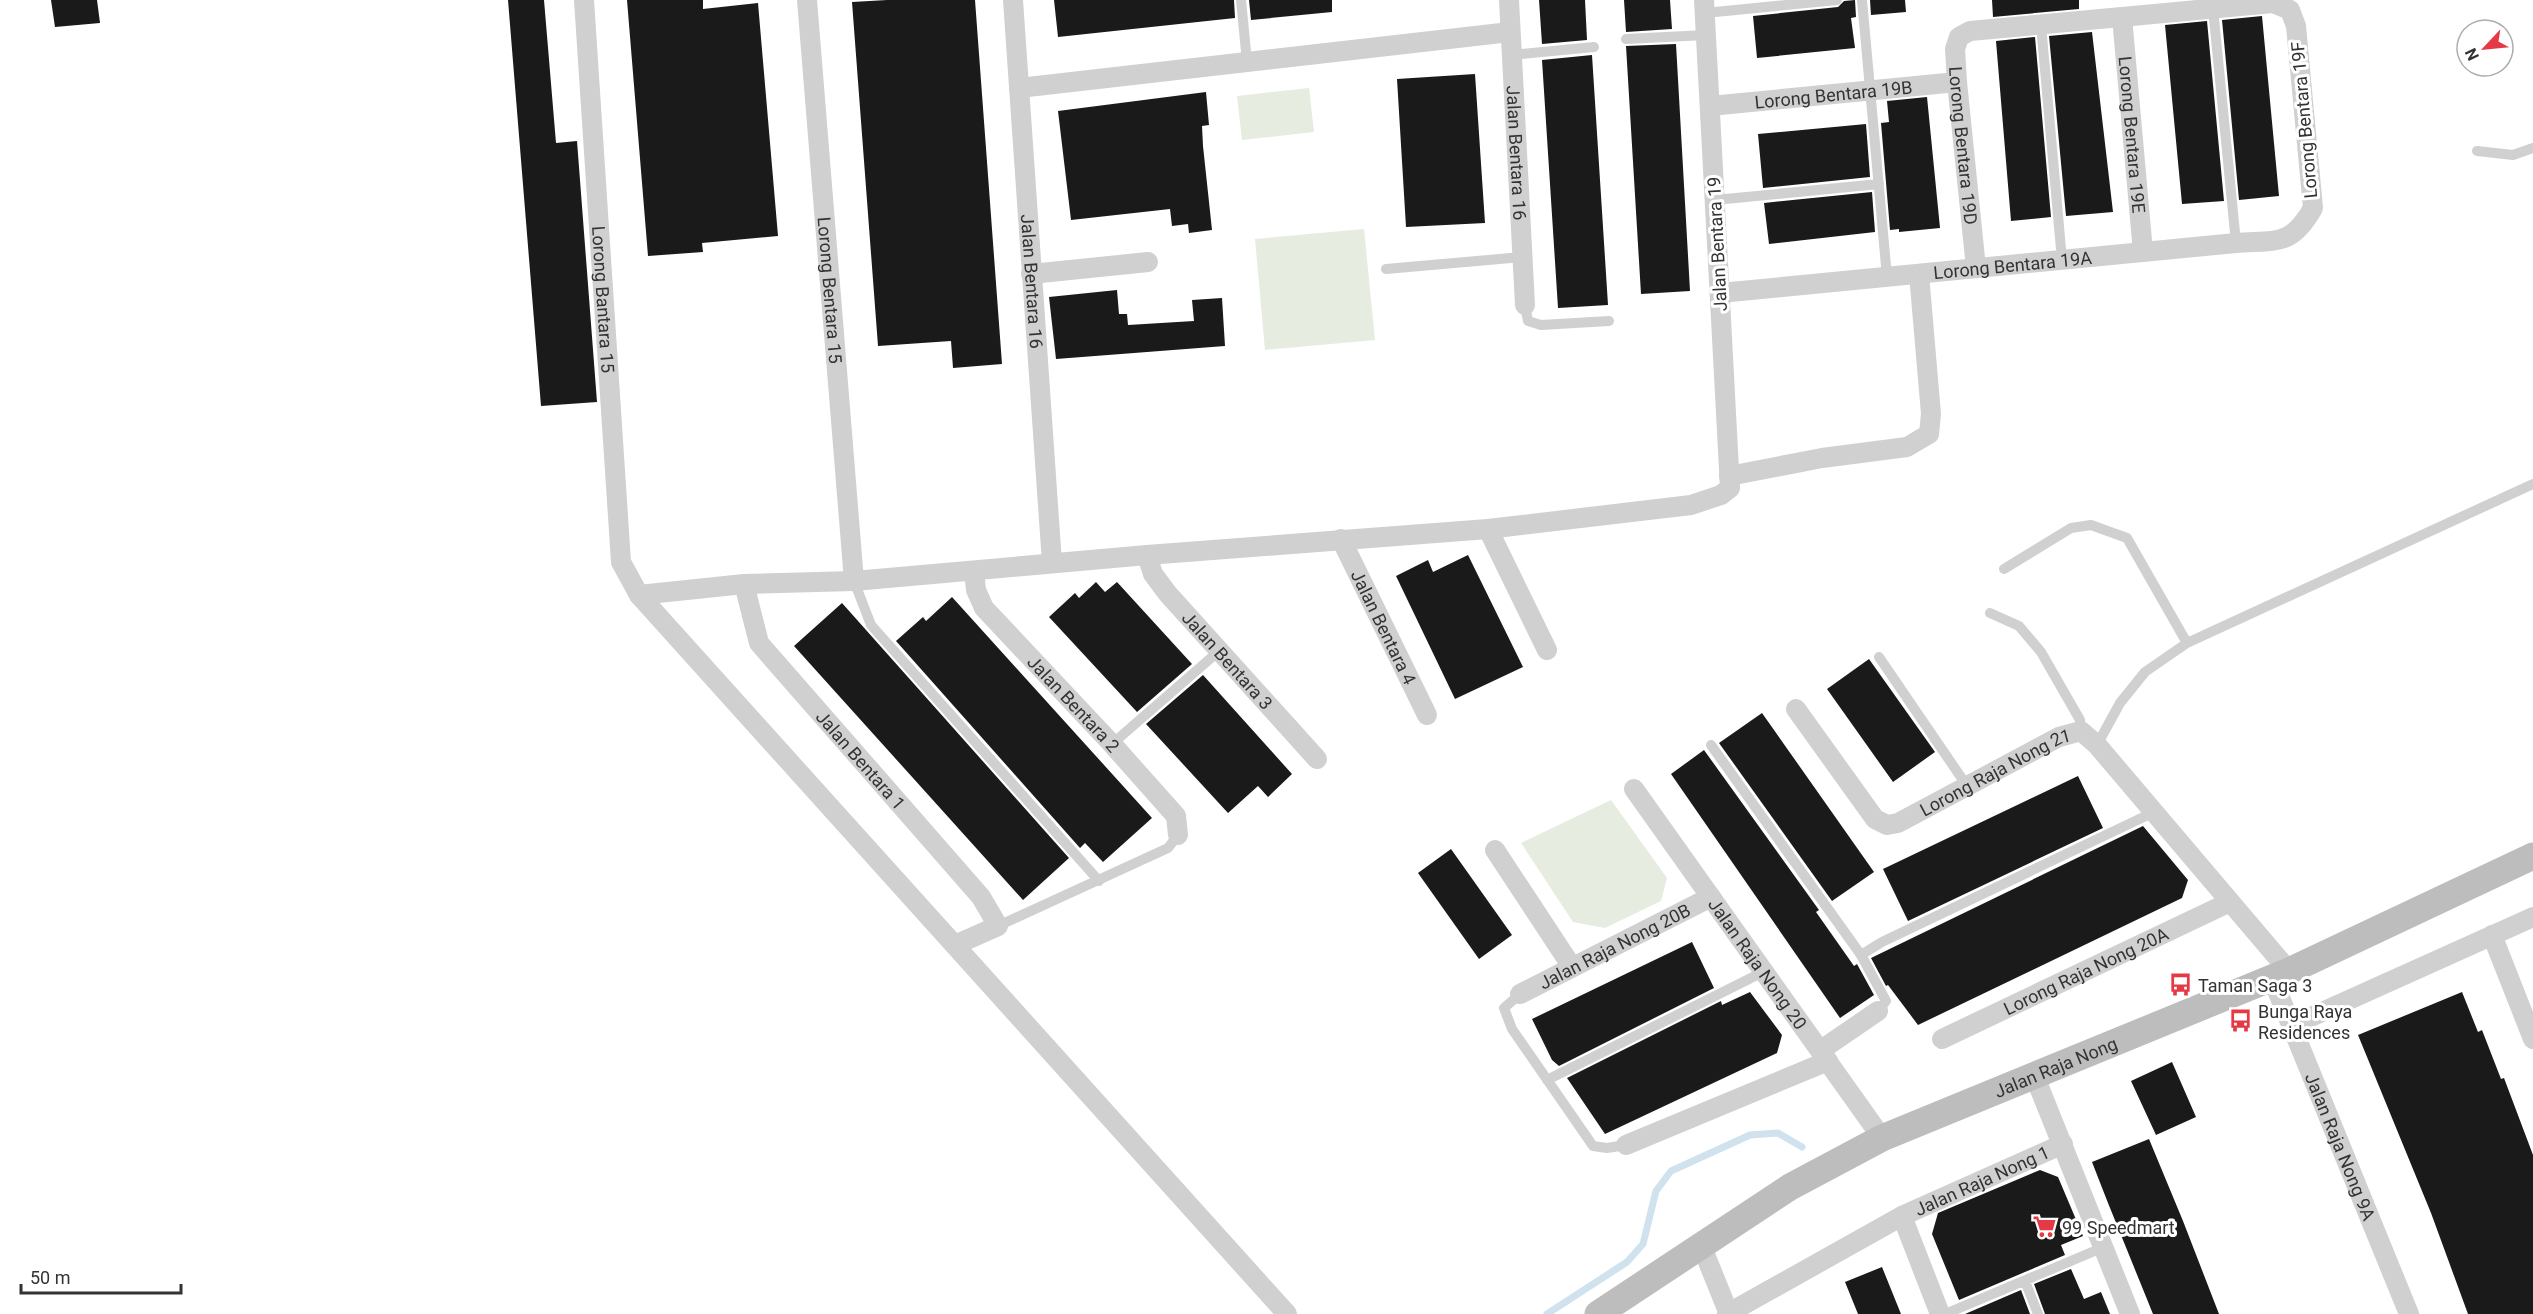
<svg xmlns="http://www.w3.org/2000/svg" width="2533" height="1314" font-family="Roboto,sans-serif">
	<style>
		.green { fill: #e6ecdf }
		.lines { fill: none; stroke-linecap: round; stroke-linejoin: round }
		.stream { stroke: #cfe2ee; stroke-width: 7 }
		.building { fill: #1a1a1a }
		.lane { stroke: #d0d0d0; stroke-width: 10 }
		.street { stroke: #d0d0d0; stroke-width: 20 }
		.secondary { stroke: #bdbdbd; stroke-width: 27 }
		.labels { text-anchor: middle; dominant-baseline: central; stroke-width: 6; stroke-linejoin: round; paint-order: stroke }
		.street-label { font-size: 18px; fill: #333; stroke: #fff }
		.poi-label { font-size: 18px; fill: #333; stroke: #fff; text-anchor: start }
	</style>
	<rect width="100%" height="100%" fill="#fff"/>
	<path class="green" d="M1309 88 1314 132 1242 140 1237 96Z
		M1364 229 1375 340 1265 350 1255 239Z
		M1611 800 1667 878 1661 901 1605 928 1573 922 1521 843Z"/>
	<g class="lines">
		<path class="stream" d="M1547 1314 1627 1262 1643 1244 1656 1191 1671 1171 1750 1135 1778 1133 1802 1147"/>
	</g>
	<path class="building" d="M51 0H97L100 23 55 27Z
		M508 0H544L556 143 577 141 597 402 541 406Z
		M627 0H703V9L758 3 778 236 702 243 703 252 648 256Z
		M887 0H975L1002 364 953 368 951 341 878 346 852 2Z
		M1054 0H1234L1235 18 1058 37Z
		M1249 0H1332V12L1251 20Z
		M1539 0H1585L1587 40 1542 44Z
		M1624 0H1670L1672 29 1626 32Z
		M1855 0 1856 17 1851 18 1855 48 1757 58 1753 16 1838 7 1844 1Z
		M1870 0H1905L1906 12 1871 15Z
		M1992 0H2079V9L1993 17Z
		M2262 16 2279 196 2239 200 2222 20Z
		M2207 21 2224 201 2182 204 2165 25Z
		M2092 32 2113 212 2066 216 2049 36Z
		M2035 37 2051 217 2011 221 1996 41Z
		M1676 44 1690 291 1641 294 1626 46Z
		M1592 55 1608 305 1558 308 1542 60Z
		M1475 74 1485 223 1406 227 1397 79Z
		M1206 92 1209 125 1202 126 1203 146 1212 230 1189 233 1188 224 1172 226 1170 209 1071 220 1058 111Z
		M1927 97 1940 228 1899 232V229L1890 230 1881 123 1889 122 1887 101Z
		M1866 124 1870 177 1763 188 1758 134Z
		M1872 192 1875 232 1769 244 1764 203Z
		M1117 290 1119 314H1127L1128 325 1194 321 1192 300 1222 298 1225 346 1056 359 1049 297Z
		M1468 555 1523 667 1455 699 1396 576 1428 560 1433 572Z
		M1096 582 1105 592 1117 582 1192 664 1137 712 1049 617 1075 593 1079 598Z
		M952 597 1152 818 1103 862 1085 843 1080 848 896 641 923 617 926 621Z
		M842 603 1069 858 1023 900 794 646Z
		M1869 659 1935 752 1893 782 1827 689Z
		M1203 675 1292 774 1268 797 1258 786 1228 813 1146 724Z
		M1762 713 1874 872 1832 901 1719 743Z
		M1704 750 1819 910 1816 912 1854 966 1857 964 1874 995 1840 1018 1671 774Z
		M2078 776 2103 828 1908 921 1883 869Z
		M2143 826 2188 880 2182 898 1918 1025 1888 985 1886 986 1871 958Z
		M1451 849 1512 935 1479 959 1418 873Z
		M1692 942 1714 988 1559 1066 1552 1060 1532 1019Z
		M1750 992 1782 1035 1777 1053 1605 1134 1567 1078 1721 1001 1722 1005Z
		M2462 992 2478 1032 2482 1030 2501 1079 2504 1078 2533 1155V1314H2468L2431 1213 2358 1035Z
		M2172 1062 2196 1117 2156 1135 2131 1081Z
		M2149 1139 2183 1221 2219 1314H2153L2108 1203 2092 1162Z
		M2040 1170 2058 1177 2083 1236 2061 1245 2065 1255 1959 1300 1932 1234 1938 1213Z
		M1882 1267 1901 1314H1858L1845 1282Z
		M2071 1269 2084 1299 2101 1292 2110 1314H2045L2034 1284Z
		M2021 1290 2030 1314H1965Z"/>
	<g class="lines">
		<path class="lane" d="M1241 0 1247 62
			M1862 0 1887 277
			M2213 8 2236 243
			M1705 13 1837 0
			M2041 25 2062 260
			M1626 39 1706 35
			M1511 55 1594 47
			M2477 151 2513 155 2533 148
			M1715 200 1879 184
			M1386 269 1522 257
			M1525 305 1528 321 1541 325 1609 321
			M2004 569 2071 528 2091 525 2127 538 2187 643
			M854 581 871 625 1099 881
			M1990 613 2019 626 2041 652 2080 720 2081 731
			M1879 657 1967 786
			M1112 744 1219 651
			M1711 745 1861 955 1886 1001 1878 1011
			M2097 745 2120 703 2145 672 2187 643 2533 484
			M998 926 1168 848 1178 835
			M1861 955 1882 942 2152 813
			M1520 994 1504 1008 1512 1029 1593 1146 1607 1148 1626 1145
			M1547 1080 1765 971
			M2025 1281 2038 1314
			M1945 1314 2104 1247"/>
		<g class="street">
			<path id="s1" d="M584 0 621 562 639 595 1287 1314"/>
			<path id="s2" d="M807 0 854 581"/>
			<path id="s3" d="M1013 0 1052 563"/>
			<path id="s4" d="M1509 0 1525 305"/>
			<path id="s5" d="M2122 17 2143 252"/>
			<path d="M1019 88 1510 32"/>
			<path id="s6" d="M1710 106 1957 82"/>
			<path d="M1031 274 1148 262"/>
			<path id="s7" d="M1720 293 2236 243C2276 240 2291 247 2313 208L2296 26 2290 10 2273 3 1970 31 1959 37 1955 49 1957 82 1976 268"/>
			<path d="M1729 476 1822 458 1907 447 1929 434 1931 414 1919 274"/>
			<path d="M1488 529 1547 650"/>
			<path id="s8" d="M1341 539 1427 715"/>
			<path id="s9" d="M1147 555 1153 574 1168 594 1317 759"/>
			<path id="s10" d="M974 571 976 590 984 608 1112 744 1176 816 1178 835"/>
			<path id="s11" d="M744 584 759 643 981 897 998 926 955 945"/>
			<path d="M639 595 744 584 854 581 1147 555 1488 529 1691 505 1721 495 1730 488 1704 0"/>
			<path id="s12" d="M1796 709 1875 819 1887 825 1898 823 2059 737 2081 731 2097 745 2289 971"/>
			<path id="s13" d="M1634 789 1882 1138"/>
			<path d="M1495 850 1572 967"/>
			<path d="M2492 935 2533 1039"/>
			<path id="s14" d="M2272 978 2409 1314"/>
			<path id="s15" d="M1520 994 1711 897"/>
			<path d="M2293 1025 2533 917"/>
			<path id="s16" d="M1942 1039 2230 902"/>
			<path d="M1821 1050 1878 1011"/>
			<path d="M2035 1077 2130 1314"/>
			<path d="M1626 1145 1828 1061"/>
			<path d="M1902 1216 1940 1314"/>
			<path d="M1702 1247 1729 1314"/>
			<path id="s17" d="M1727 1314 1902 1216 2063 1144"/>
		</g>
		<path class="secondary" id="s18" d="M1598 1314 1790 1187 1882 1138 2289 971 2533 856"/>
	</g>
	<defs>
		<symbol id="bus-bare" viewBox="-9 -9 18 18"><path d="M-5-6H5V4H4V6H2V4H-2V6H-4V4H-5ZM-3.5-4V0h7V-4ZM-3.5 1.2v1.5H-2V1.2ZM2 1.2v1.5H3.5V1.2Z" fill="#e63946" stroke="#fff" stroke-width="2.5" paint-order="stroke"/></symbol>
		<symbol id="supermarket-bare" viewBox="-9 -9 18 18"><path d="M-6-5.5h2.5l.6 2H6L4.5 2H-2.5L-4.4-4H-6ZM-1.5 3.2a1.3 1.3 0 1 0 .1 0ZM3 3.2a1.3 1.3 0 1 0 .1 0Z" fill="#e63946" stroke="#fff" stroke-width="2.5" paint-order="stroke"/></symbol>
	</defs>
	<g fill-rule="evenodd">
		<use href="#bus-bare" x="2164" y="968" width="33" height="33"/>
		<use href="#bus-bare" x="2224" y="1004" width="33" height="33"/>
		<use href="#supermarket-bare" x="2028" y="1210" width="33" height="33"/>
	</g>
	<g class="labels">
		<g class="street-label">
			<text stroke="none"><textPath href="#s6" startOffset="124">Lorong Bentara 19B</textPath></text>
			<text transform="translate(2304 120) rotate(-95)">Lorong Bentara 19F</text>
			<text stroke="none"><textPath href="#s5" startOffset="118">Lorong Bentara 19E</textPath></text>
			<text stroke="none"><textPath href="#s7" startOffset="1254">Lorong Bentara 19D</textPath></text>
			<text stroke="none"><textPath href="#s4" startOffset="153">Jalan Bentara 16</textPath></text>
			<text transform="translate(1717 244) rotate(-93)">Jalan Bentara 19</text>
			<text stroke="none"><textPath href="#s7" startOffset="294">Lorong Bentara 19A</textPath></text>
			<text stroke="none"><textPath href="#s3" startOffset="282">Jalan Bentara 16</textPath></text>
			<text stroke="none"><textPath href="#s2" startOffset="291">Lorong Bentara 15</textPath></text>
			<text stroke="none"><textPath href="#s1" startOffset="300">Lorong Bantara 15</textPath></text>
			<text stroke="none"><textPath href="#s8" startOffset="98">Jalan Bentara 4</textPath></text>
			<text stroke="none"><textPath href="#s9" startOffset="134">Jalan Bentara 3</textPath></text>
			<text stroke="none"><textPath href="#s10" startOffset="170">Jalan Bentara 2</textPath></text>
			<text stroke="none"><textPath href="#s11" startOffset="216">Jalan Bentara 1</textPath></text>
			<text stroke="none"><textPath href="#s12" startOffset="270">Lorong Raja Nong 21</textPath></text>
			<text stroke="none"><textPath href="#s15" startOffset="106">Jalan Raja Nong 20B</textPath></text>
			<text stroke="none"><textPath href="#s13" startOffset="214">Jalan Raja Nong 20</textPath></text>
			<text stroke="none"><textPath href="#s16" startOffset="159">Lorong Raja Nong 20A</textPath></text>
			<text stroke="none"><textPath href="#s18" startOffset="522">Jalan Raja Nong</textPath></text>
			<text stroke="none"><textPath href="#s14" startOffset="182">Jalan Raja Nong 9A</textPath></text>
			<text stroke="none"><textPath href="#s17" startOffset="288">Jalan Raja Nong 1</textPath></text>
		</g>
		<g class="poi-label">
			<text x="2198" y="985">Taman Saga 3</text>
			<text x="2258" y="1011">Bunga Raya<tspan x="2258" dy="21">Residences</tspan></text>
			<text x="2062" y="1227">99 Speedmart</text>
		</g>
	</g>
	<g transform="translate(2485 48) rotate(244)"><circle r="28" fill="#ffffff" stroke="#adadad" stroke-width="1.5"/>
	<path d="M0-4.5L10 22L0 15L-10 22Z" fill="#e63946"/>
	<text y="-9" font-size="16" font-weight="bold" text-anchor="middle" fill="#333333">N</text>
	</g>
	<path d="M21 1284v9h160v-9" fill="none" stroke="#333333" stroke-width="3"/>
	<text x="30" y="1284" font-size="18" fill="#333333" stroke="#ffffff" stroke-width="4.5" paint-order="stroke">50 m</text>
</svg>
